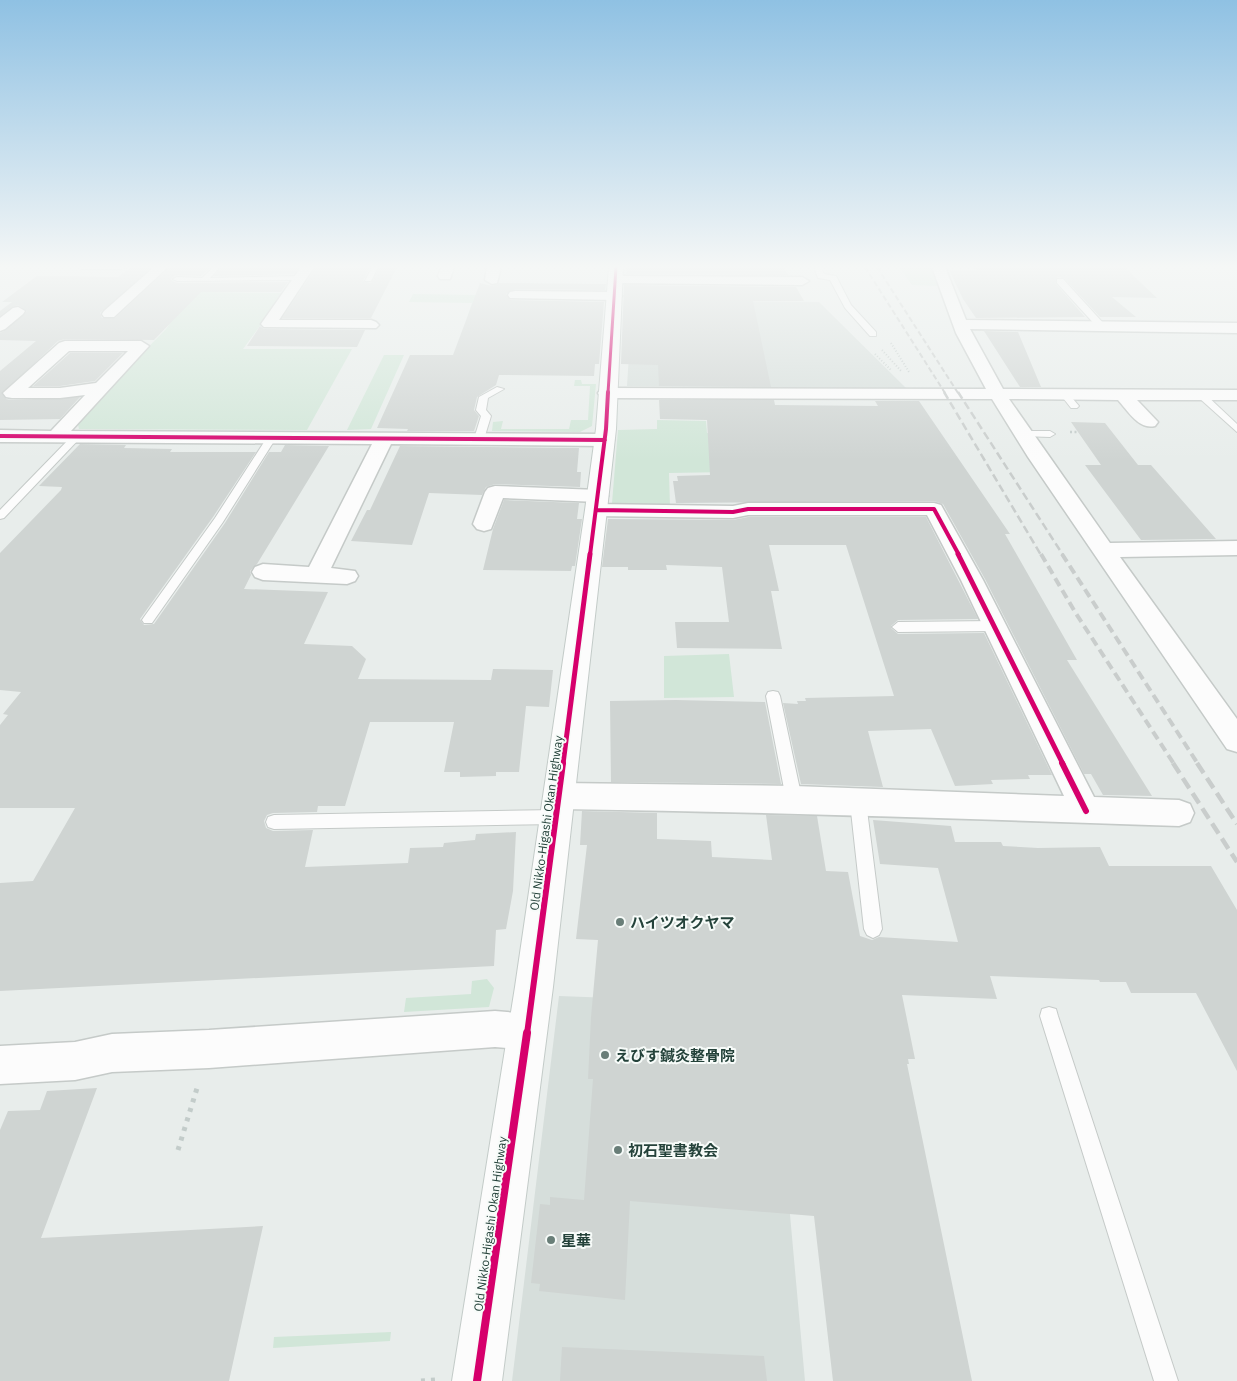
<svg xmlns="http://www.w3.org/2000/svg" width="1237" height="1381" font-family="'IBM Plex Sans','Noto Sans JP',sans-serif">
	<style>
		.built { fill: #d6dedb }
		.green { fill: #d1e6d8 }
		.building { fill: #cfd4d2 }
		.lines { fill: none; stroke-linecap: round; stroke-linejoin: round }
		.lane-casing { stroke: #c5cac8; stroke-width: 2 }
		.street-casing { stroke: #c5cac8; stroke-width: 3 }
		.secondary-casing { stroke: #c3cbc8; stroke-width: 2 }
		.path-far2 { stroke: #c3ccca; stroke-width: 2; stroke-dasharray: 1 2; stroke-linecap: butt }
		.path-far1 { stroke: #c3ccca; stroke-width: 2.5; stroke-dasharray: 2 2.5; stroke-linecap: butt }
		.path { stroke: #c3ccca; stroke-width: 5; stroke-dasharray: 4 6; stroke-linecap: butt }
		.lane { fill: #fcfcfc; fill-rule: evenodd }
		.street { fill: #fcfcfc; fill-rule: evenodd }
		.secondary { fill: #fcfcfc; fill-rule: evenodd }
		.rail-far3 { stroke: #c9cdcc; stroke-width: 2; stroke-dasharray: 5.5 3; stroke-linecap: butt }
		.rail-far2 { stroke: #c9cdcc; stroke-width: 2.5; stroke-dasharray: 8 4; stroke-linecap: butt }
		.rail-far1 { stroke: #c9cdcc; stroke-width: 4; stroke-dasharray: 9 5; stroke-linecap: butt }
		.rail { stroke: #c9cdcc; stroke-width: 4.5; stroke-dasharray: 12 6; stroke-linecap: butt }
		.cycleway-far4-casing { stroke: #f7fbf9; stroke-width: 5 }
		.cycleway-far3-casing { stroke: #f7fbf9; stroke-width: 6 }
		.cycleway-far2-casing { stroke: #f7fbf9; stroke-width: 8 }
		.cycleway-far1-casing { stroke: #f7fbf9; stroke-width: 9 }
		.cycleway-casing { stroke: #f7fbf9; stroke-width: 11 }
		.cycleway-far4 { stroke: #d6006c; stroke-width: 3 }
		.cycleway-far3 { stroke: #d6006c; stroke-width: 4 }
		.cycleway-far2 { stroke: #d6006c; stroke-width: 5 }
		.cycleway-far1 { stroke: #d6006c; stroke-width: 6 }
		.cycleway { stroke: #d6006c; stroke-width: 8 }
		.poi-dot { fill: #697e78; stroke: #f7fbf9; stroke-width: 2 }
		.labels { text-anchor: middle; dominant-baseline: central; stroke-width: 4; stroke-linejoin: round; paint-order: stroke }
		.street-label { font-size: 12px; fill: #24423a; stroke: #f7fbf9 }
		.near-poi-label { font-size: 15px; font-weight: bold; fill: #24423a; stroke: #f7fbf9; text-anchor: start }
	</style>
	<rect width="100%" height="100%" fill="#e8edeb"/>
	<path class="built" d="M725 301 819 302 906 388 627 386 630 339Z
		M559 996 771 1004 805 1381H512Z"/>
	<path class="green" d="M899 267H932L939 286 912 285Z
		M193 292 284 293 243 349H352L307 430 79 429 77 420 166 329Z
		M413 294 479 295 472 315H468L472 303 409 302Z
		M384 355H404L371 429 347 430Z
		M575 380H581L582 384H596L592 426 580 432 492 431 493 422 503 421 501 429H569L571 420H588L590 386H574Z
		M657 420 706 421 707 433 724 434 728 472 669 473 670 507H619L612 503 618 430 657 429Z
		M729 654 734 697 664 698V656Z
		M487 979 494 988 489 1007 404 1012 406 998 471 994 472 981Z
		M391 1332 390 1341 273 1348 274 1337Z"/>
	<path class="building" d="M152 267 103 310 100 313 102 318H115L170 267H212L201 276 177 275 172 277 171 280 177 283 288 282 281 292H201L154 340 65 339 58 341 2 394 6 399 12 400 80 397 60 419 0 420V371L36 341 0 340V333L6 330 27 311 18 305 12 307 0 316V311L12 302H2L37 276 118 277 130 268Z
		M222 267H299L294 274 214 276Z
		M316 267H370L363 281 371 283 380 267H397L371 318H282Z
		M627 267H783L788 275 626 274Z
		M973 267H1124L1157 298 1112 297 1136 317H1100L1064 278 1057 277 1056 284 1085 317 976 318 963 299 949 270 977 271Z
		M480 283 492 286 499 283 606 284 605 290 515 289 506 294 510 300 604 302 599 364H595L594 376 499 375 496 385 477 397 474 410 479 416 474 431H407L408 429 377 428 410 355H453Z
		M624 285 796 287 804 301H753L771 387 659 386 658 365 621 364Z
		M260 326 264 329 365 330 357 347 247 346Z
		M984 331 1018 332 1041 387H1020Z
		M70 353H123L95 381 60 386H33Z
		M659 400H774L775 405 878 406 875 401H919L1010 534H1005L1077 660H1067L1152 796 1103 795 1091 774H1084L985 579 943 504 934 501 676 503 673 481H678L677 476 710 475 707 420 660 419Z
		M1071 422 1105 423 1138 465H1151L1216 539 1141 540 1085 465H1101Z
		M80 444 126 445 124 448 172 449 170 452H256L213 517 140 619 144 625 154 624 225 523 269 452H281L285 445 329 446 257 564 250 571 251 575 244 589 328 592 304 644 352 646 366 659 358 679 491 680 493 669 553 670 549 707 526 706 519 772H496V776L460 777V772H444L454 722H370L345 806H318L317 812 273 813 267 815 264 821 266 828 273 831 313 830 305 867 408 863 410 848 443 847 444 843 475 840 476 834 516 832 513 891 506 929 496 930 494 966 0 991V883L33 881 75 808H0V725L8 715 3 714 21 692 0 690V553L61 490 62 487 39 486Z
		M400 446 579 448 577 472H581L580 487 495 484 486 487 482 495 429 493 412 545 351 541 367 510H370Z
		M504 500 579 503 577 519H582L575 566H572L571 571 483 570 493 529Z
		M748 517H926L978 619 898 620 891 626V628L898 634 984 633 1052 775H1028L1030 779 991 780 993 784 955 786 931 729 868 731 883 787 801 784 783 703 798 704 797 701H806L805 698 894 696 846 545H769L779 591H771L782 649 677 648 675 622H729L722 567 666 565 667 570H628V567H602L608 519 733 520Z
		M676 700 765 702 781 784 611 782 610 701Z
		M582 811 657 813V839L711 841 712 857 772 860 766 815 817 816 826 871 848 872 860 936 872 940 879 937 958 942 938 868 880 864 873 820 951 826 955 842H1001L1003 846 1038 848 1100 847 1109 866H1211L1237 910V1071L1196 993H1131L1126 982H1100L1099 980 990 976 997 999 902 995 915 1059H908L909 1064H907L972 1381H833L814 1216 630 1201 625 1300 539 1291 540 1284 531 1283 540 1204 550 1205V1197L584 1200 593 1079H588L591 1017 598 940 576 939 587 845H580Z
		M97 1088 41 1238 263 1226 229 1381H0V1130L8 1111 40 1110 47 1091Z
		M562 1347 764 1356 767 1381H560Z"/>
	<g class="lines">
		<defs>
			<path id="lane" d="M78 267H125L122 269H81Z
				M214 267H220L210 278 299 276 303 278 299 280 177 281 173 279 177 277 202 278Z
				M372 267H378L371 281H365Z
				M814 267H820L824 274 836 276 851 305 876 332V336H870L845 308 830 280 818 278Z
				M1057 279H1063L1104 324V328H1098L1057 283Z
				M497 387 504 389 488 398 486 410 491 416 484 439 476 441 474 439 481 416 476 410 479 397Z
				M1061 392H1067L1079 406 1077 408H1071L1060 394Z
				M1198 393H1204L1237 424V432L1198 397Z
				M1024 431H1050L1055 434 1050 437 1021 436V432Z
				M73 435 81 437 4 518 0 519V510Z
				M268 436 276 438 223 522 152 623H144L142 620 144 617 215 518Z
				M995 621 1001 626 995 631 898 632 892 627 898 622Z
				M773 691 778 692 780 696 802 799 799 804 794 806 789 804 786 799 766 696 768 692Z
				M858 795 863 797 866 802 882 929 879 935 873 938 867 935 864 929 850 802 853 797Z
				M557 810 563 812 565 817 563 822 557 824 274 829 268 827 266 822 268 817 274 815Z
				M1049 1007 1056 1009 1058 1016 1178 1381H1154L1040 1016 1042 1009Z"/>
			<path id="street" d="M154 267H168L114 317H104L102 314 104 311Z
				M301 267H314L279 320H371L376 322 379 325 376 328 264 327 261 324Z
				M441 267H454L450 279H440L438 276Z
				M487 267H501L497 283 492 284 485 280Z
				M932 267H945L966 320 1237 323V333L970 329 1003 389 1237 390V400H1137L1158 422 1155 426C1139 430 1128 411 1118 400L1009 399 1110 543 1237 541V555L1120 557 1237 719V752L1227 749 1028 457 992 399 607 398 601 397 598 393 601 389 607 388 986 389 956 333Z
				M616 276 802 277 809 281 802 285 611 283 609 280Z
				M515 291 615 292 622 296 615 300 510 298 508 295 510 292Z
				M18 307 25 311 23 314 5 329 0 331V318L13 308Z
				M65 341H141L149 346 71 431 605 434 612 436 614 440 612 444 605 446 391 444 331 568 355 571 358 576 355 581 347 584 263 580 255 577 252 572 255 567 263 564 309 567 372 444 0 442V430L51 431 85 395 60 398H12L6 397 3 393 59 343ZM69 351H128L96 383 60 388H28Z
				M495 486 598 490 605 492 608 496 605 500 598 502 503 498 491 529 484 531 477 529 473 524 485 492 488 488Z
				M748 503H934L941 505 983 580 1094 797 1179 800 1190 804 1194 813 1190 822 1179 826C973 819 767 812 560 809L550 805 545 796 550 787 560 783 794 786 1064 796 961 580 927 515H748L733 518 596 516 589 514 586 510 589 506 596 504 733 506Z
				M495 1011 528 1014 541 1019 546 1032 541 1045 528 1050 495 1047 209 1068 112 1072 75 1080 0 1084V1046L75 1042 112 1034 209 1030Z"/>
			<path id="secondary" d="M609 267H623L616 429 607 510 553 987 502 1381H452L515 987 585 510 596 429Z"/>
		</defs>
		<use href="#lane" class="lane-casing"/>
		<use href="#street" class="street-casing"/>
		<use href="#secondary" class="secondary-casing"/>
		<path class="path-far2" d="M891 343 909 372
			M882 350 902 372
			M875 354 892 371"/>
		<path class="path-far1" d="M1070 432H1078"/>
		<path class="path" d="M178 1150 198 1085
			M421 1381 436 1380"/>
		<use href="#lane" class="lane"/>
		<use href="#street" class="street"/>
		<use href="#secondary" class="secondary"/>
		<path class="rail-far3" d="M865 267 945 393
			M877 267 958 393"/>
		<path class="rail-far2" d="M944 392 1041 555
			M958 392 1063 555"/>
		<path class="rail-far1" d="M1041 554 1075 612 1174 764
			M1062 554 1198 764"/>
		<path class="rail" d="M1173 763 1237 862
			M1197 763 1237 824"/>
		<defs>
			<path id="cycleway-far4" d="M608 393 616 267"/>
			<path id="cycleway-far3" d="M0 436 605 440
				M596 510 733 512 748 509H934L959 555
				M590 555 606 429 608 392"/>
			<path id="cycleway-far2" d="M958 554 1063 764
				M563 764 590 554"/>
			<path id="cycleway-far1" d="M1062 763 1086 811
				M527 1034 563 763"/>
			<path id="cycleway" d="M477 1381 527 1033"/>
		</defs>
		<use href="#cycleway-far4" class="cycleway-far4-casing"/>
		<use href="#cycleway-far3" class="cycleway-far3-casing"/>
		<use href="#cycleway-far2" class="cycleway-far2-casing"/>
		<use href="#cycleway-far1" class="cycleway-far1-casing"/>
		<use href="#cycleway" class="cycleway-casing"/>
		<use href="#cycleway-far4" class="cycleway-far4"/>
		<use href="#cycleway-far3" class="cycleway-far3"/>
		<use href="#cycleway-far2" class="cycleway-far2"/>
		<use href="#cycleway-far1" class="cycleway-far1"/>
		<use href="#cycleway" class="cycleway"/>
	</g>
	<linearGradient id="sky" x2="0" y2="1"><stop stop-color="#8fc1e3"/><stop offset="0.58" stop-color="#f5f7f6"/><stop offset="1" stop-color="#f5f7f6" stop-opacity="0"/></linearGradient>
	<rect width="1237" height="460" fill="url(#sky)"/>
	<g class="poi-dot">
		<circle cx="620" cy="922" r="5"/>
		<circle cx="605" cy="1055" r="5"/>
		<circle cx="618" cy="1150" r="5"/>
		<circle cx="551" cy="1240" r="5"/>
	</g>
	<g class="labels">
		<g class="street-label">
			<text transform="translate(546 823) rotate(-82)">Old Nikko-Higashi Okan Highway</text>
			<text transform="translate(490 1224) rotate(-82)">Old Nikko-Higashi Okan Highway</text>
		</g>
		<g class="near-poi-label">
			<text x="630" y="922">ハイツオクヤマ</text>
			<text x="615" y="1055">えびす鍼灸整骨院</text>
			<text x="628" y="1150">初石聖書教会</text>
			<text x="561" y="1240">星華</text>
		</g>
	</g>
</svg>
